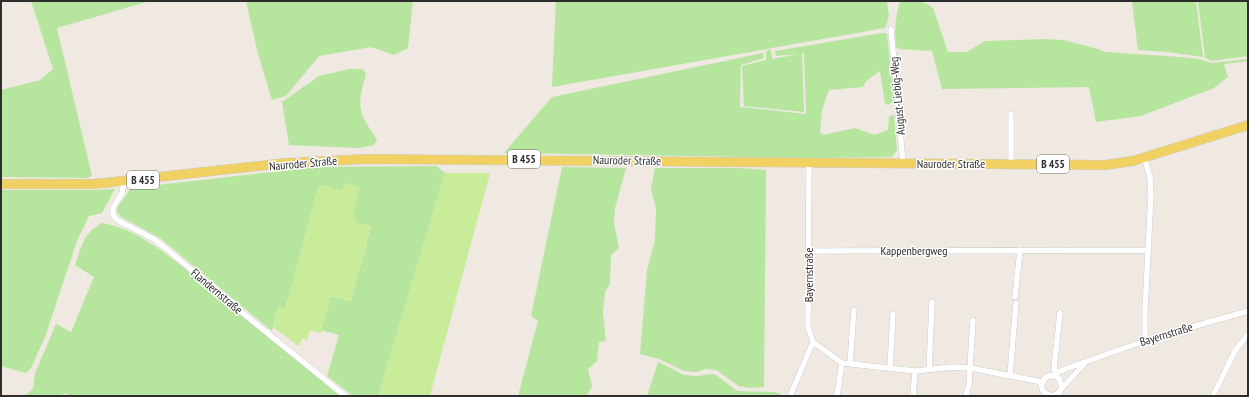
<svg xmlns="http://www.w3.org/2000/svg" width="1249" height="397" font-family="'PT Sans Narrow',sans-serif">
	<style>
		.green { fill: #b6e59e }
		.pitch { fill: #c9ec9a }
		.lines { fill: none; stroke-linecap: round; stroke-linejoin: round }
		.minor-casing { stroke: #b4b7c1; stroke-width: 6 }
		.primary-casing { stroke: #c9c9c9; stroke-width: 10 }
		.minor { stroke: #fff; stroke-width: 5.5 }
		.primary { stroke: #f2d163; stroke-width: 9 }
		.labels { text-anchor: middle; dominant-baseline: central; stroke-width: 3; stroke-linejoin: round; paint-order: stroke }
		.shield { fill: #fff; stroke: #6d6d6d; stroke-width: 1 }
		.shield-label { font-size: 11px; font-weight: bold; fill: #2e2e2e }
		.street-label { font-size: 12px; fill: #2e2e2e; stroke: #fff }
	</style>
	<rect width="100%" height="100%" fill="#efe9e1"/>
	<path class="green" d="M31 1H150L57 28 92 176 87 178 1 177V90L40 80 53 69Z
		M246 1H413L408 48 394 55 371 47 319 56 286 96 272 100 258 54Z
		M556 1H887L889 16 885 28 552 87Z
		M901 1C913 1 925 0 933 8L948 52H967L985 41 1045 39 1063 40 1098 49 1105 52 1181 57 1199 59 1212 63 1248 59V61L1224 64 1228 77 1214 88 1141 116 1096 122 1089 87 942 89 932 51 900 49 896 47C894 39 896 7 901 1Z
		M1132 1H1196L1203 57 1168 52 1138 50Z
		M1198 1H1248V56L1212 61 1205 58Z
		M882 33 887 34 894 101 887 105 885 103 880 71 866 81 863 87 829 90 822 110 820 132 823 135 855 128 875 135 888 130 889 117 894 114 897 150 892 157 816 158 504 153 552 97 763 53 764 58 741 65 740 107 806 114 804 53H802L804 112 744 106 742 66 766 60V51L771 50 772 59 799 54 776 56 775 51Z
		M349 69H363L366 74C357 106 357 112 377 139L374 145 358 148 289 145 282 102 319 76Z
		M436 166 445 173 378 396H353L327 376 339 335 321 330 331 296 351 301 371 227 357 223 342 191 319 185 285 309 278 307 272 331 160 238 121 217 117 212V208L131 188 316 167Z
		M562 167 626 168 615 208 614 224 619 248 611 255 610 284 605 292 603 313 606 341 599 342 597 361 588 369 592 386 586 396H518L538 321 531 316Z
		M655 168H738L766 170 764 387 749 388 739 386 716 370 706 369 696 372 684 371 659 359 640 354 647 270 655 240 656 209 651 189Z
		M115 189 102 213 89 216 77 241 45 337 31 368 26 373 1 366V190H90Z
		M102 223C150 230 200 284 238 313 272 340 306 368 340 396H70L64 393 62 396H24L33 389 35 373 56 324 71 332 94 277 75 265C82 246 83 233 102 223Z
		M658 362 684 375 697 376 711 374 716 375 737 391 776 392 784 396H647Z"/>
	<path class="pitch" d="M445 173H490L430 396H378Z
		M344 183 360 187 353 215 356 218 357 223 371 226 351 301 331 296 321 333 310 330 307 340 302 338 299 346 273 327 278 307 285 309 319 185 342 191Z"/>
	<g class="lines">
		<defs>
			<path id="minor" d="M891 29 903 163
				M1011 114V163
				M1144 157 1150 177 1151 194 1145 310V340
				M809 163 808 327 813 342 842 363 915 371 952 367 970 368 1042 382
				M124 182 122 193 113 208V215L117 220 154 239 174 255 223 297 345 396
				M808 251 1148 250
				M1015 297 1020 250
				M850 364 854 310
				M890 367 893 314
				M929 370 932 302
				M1056 373 1054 368 1060 313
				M1010 375 1016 303
				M1053 375 1065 369 1153 338 1248 311
				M1062 388 1086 362
				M790 396 813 342
				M837 396 842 363
				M913 396 915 371
				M966 396 969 384 973 320
				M1050 396 1043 391 1041 385 1046 377 1053 375 1059 378 1062 388 1059 393 1052 396
				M1213 396 1235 351 1248 334"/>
			<path id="primary" d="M1 184H94L285 163 366 159 1105 165 1133 161 1248 125"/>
		</defs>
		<use href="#minor" class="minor-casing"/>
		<use href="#primary" class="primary-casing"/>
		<use href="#minor" class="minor"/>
		<use href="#primary" class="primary"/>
	</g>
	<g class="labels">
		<g class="shield">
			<rect x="508" y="150" width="32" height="18" rx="3"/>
			<rect x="1037" y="155" width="32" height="18" rx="3"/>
			<rect x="127" y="171" width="32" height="18" rx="3"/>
		</g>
		<g class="shield-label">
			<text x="524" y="159">B 455</text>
			<text x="1053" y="164">B 455</text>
			<text x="143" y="180">B 455</text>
		</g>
		<g class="street-label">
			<text transform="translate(897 96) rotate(-95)">August-Liebig-Weg</text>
			<text transform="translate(627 160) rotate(1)">Nauroder Straße</text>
			<text transform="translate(303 163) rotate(-5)">Nauroder Straße</text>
			<text x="951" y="163">Nauroder Straße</text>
			<text x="914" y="250">Kappenbergweg</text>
			<text transform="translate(808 275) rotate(-90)">Bayernstraße</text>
			<text transform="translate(217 291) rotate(40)">Flandernstraße</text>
			<text transform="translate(1166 334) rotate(-17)">Bayernstraße</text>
		</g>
	</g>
	<rect width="1249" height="397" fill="none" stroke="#2e2e2e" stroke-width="4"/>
</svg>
